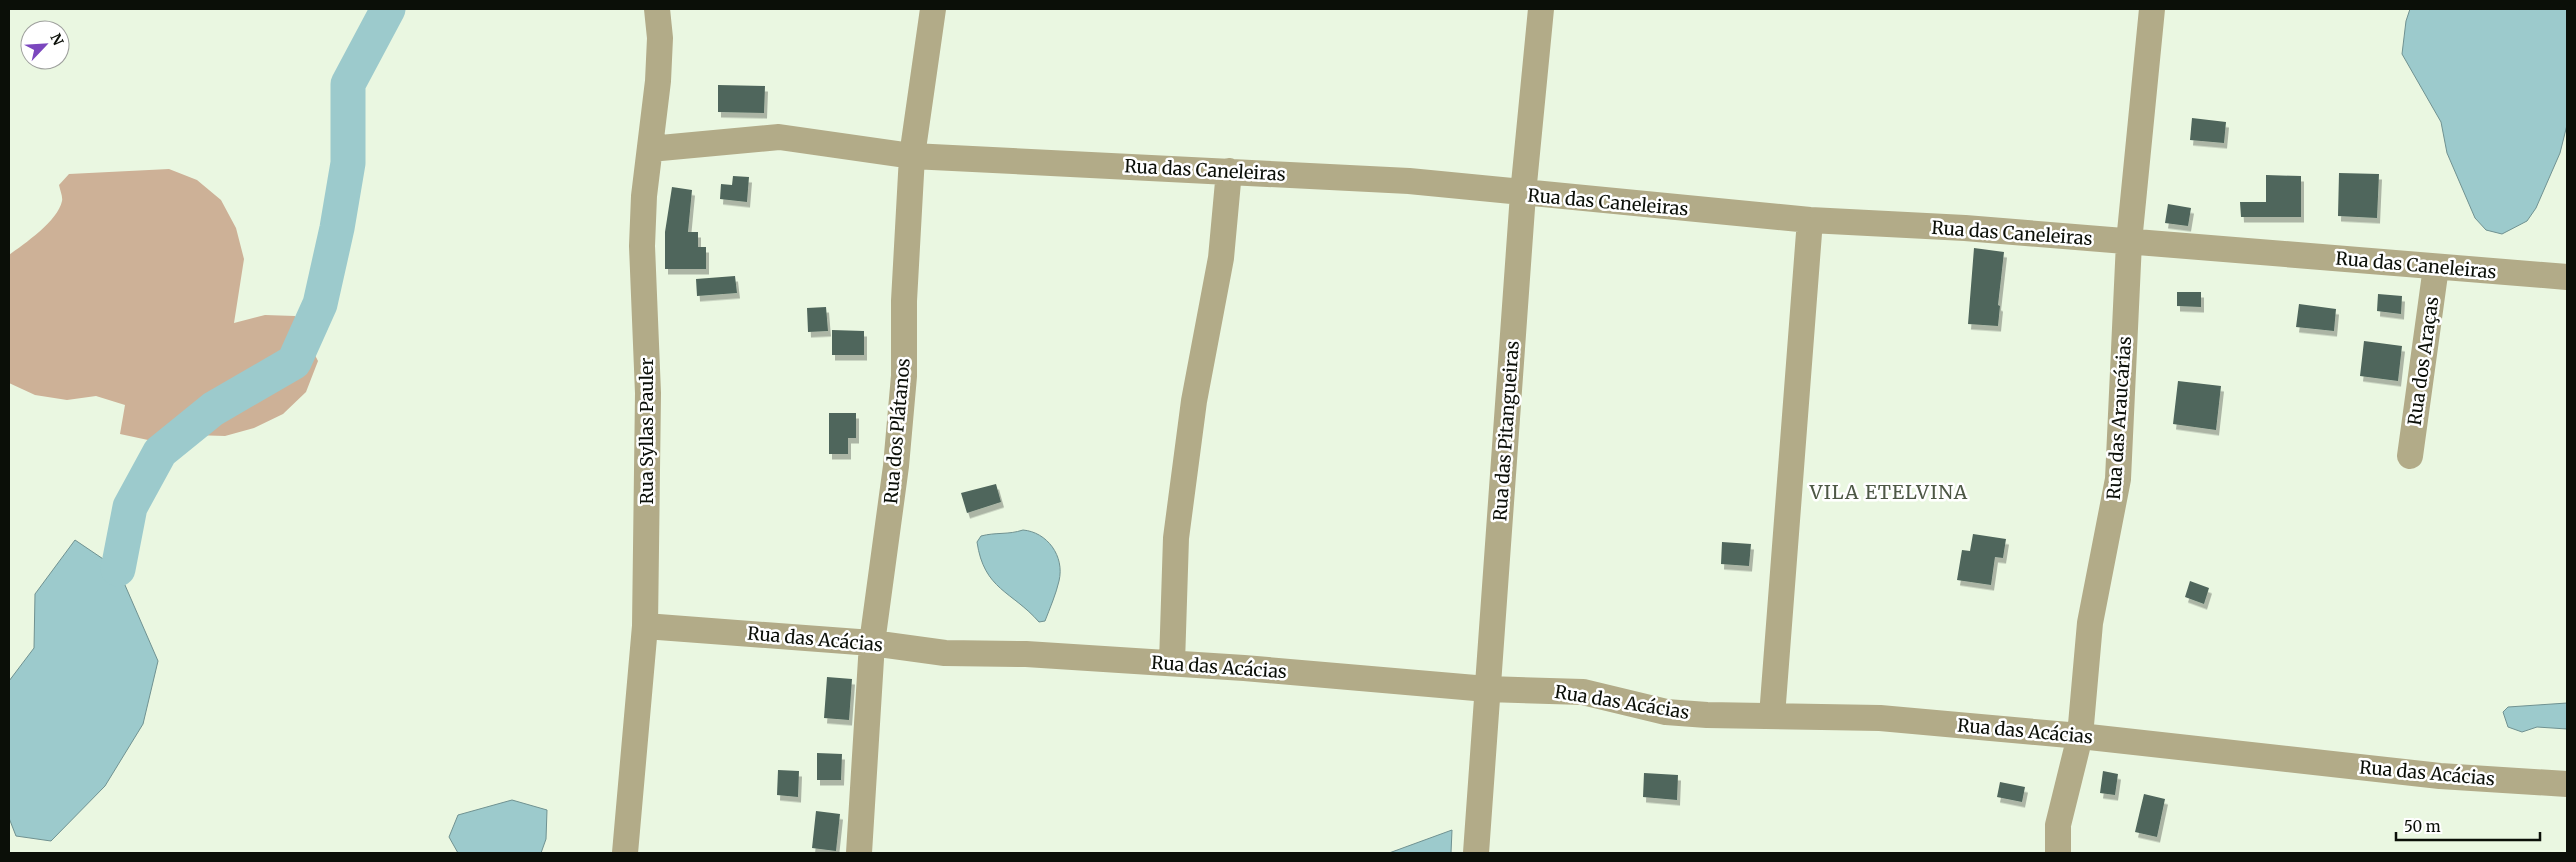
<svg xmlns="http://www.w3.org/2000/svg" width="2576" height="862" font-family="Merriweather,serif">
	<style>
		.forest { fill: #cdb197 }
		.water { fill: #9ccacc; stroke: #709291 }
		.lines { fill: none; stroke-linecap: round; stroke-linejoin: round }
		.river { stroke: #9ccacc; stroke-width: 35 }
		.building { fill: #4f665b; filter: url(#shadow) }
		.minor { stroke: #b2ab88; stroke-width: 26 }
		.labels { text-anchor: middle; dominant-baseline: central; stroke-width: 5; stroke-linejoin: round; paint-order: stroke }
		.street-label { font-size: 18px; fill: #0b0f08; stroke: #fff }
		.neighbourhood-label { font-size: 19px; letter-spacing: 1px; fill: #4d5845; stroke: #fff }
	</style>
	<defs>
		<filter id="shadow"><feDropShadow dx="3" dy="5.5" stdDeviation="0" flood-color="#0004"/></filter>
	</defs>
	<rect width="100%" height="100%" fill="#eaf7e1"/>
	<path class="forest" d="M169 169 197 180 221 200 236 228 244 259 234 323 265 315 295 316 318 361 306 392 283 414 254 428 225 436 193 435 162 443 120 434 125 405 96 396 67 400 35 395 9 383V255C24 244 58 221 62 201 63 197 60 190 59 185L69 174Z"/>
	<path class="water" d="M2410 9H2567V125L2560 153 2536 208 2527 221 2502 234 2486 230 2475 218 2447 153 2441 122 2402 54 2406 21Z
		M1023 530C1047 532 1065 556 1059 581 1056 594 1050 608 1045 621L1039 622C1012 591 984 590 977 542L981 536C996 532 1008 535 1023 530Z
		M75 540 118 569 158 661 143 724 105 786 51 841 16 836 9 818V681L34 648 35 594Z
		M2567 703V729L2537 727 2522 732 2508 727 2503 712 2508 707Z
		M512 800 547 810 546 839 541 853H458L449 837 458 815Z
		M1452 830 1451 853H1389Z"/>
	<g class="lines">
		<path class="river" d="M118 569 130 507 160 452 213 409 294 362 320 304 337 228 348 163V84L388 9"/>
	</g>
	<path class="building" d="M718 85 765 86 764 113 718 112Z
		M2192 118 2226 122 2224 143 2190 140Z
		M2339 173 2379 174 2377 218 2338 216Z
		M2266 175 2301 176V217H2241L2240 202H2266Z
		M733 176 749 177 747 202 720 199 721 184 732 185Z
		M672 187 692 190 688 232H698V247H706V269H665V232Z
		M2168 204 2191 208 2188 226 2165 223Z
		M1974 248 2004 252 1998 305 2000 306 1998 326 1968 324Z
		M735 276 737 293 697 296 696 279Z
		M2177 292H2201V307L2177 306Z
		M2378 294 2402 296 2401 314 2377 311Z
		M2299 304 2336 309 2334 331 2296 327Z
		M826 307 828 331 808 332 807 308Z
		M832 330 864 331V355H832Z
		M2364 341 2402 346 2398 381 2360 376Z
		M2178 381 2221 386 2216 430 2173 424Z
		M829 413H856V438H848V454H829Z
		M996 484 1001 502 967 513 961 493Z
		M1973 534 2006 539 2003 558 1995 557 1991 585 1957 580 1962 550 1970 551Z
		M1722 542 1751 544 1749 566 1721 564Z
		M2190 581 2209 588 2204 604 2185 597Z
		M827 677 852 679 849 720 824 718Z
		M817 753 842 754 841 780H817Z
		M778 770 799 771 798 797 777 795Z
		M2103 771 2118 774 2115 795 2100 793Z
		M1644 773 1678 775 1677 800 1643 797Z
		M2000 782 2025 787 2022 802 1997 797Z
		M2144 794 2165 799 2157 837 2135 832Z
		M816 811 840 814 836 851 812 848Z"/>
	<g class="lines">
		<path class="minor" d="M650 149 779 137 912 156 1409 181 1810 220 1965 228 2567 277
			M2410 456 2436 267
			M645 626 872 643 945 653 1026 654 1244 668 1487 689 1583 692 1666 712 1707 715 1880 718 2080 736 2440 776 2567 784
			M1172 663 1176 538 1194 401 1221 258 1229 171
			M1772 716 1810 220
			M625 853 645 626 648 393 642 246 644 196 658 81 660 38 657 9
			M859 853 872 643 896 466 904 376V301L912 156 933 9
			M1476 853 1523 194 1541 9
			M2058 853V825L2080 736 2090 623 2118 479 2129 242 2152 9"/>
	</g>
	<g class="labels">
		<g class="street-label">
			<text transform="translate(1205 170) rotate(3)">Rua das Caneleiras</text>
			<text transform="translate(1608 202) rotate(5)">Rua das Caneleiras</text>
			<text transform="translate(2012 233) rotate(4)">Rua das Caneleiras</text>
			<text transform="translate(2416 265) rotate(5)">Rua das Caneleiras</text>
			<text transform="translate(2423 361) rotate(-82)">Rua dos Araças</text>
			<text transform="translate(2119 418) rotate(-86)">Rua das Araucárias</text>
			<text transform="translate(646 431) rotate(-90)">Rua Syllas Pauler</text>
			<text transform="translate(897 431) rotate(-85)">Rua dos Plátanos</text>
			<text transform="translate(1506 431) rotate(-86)">Rua das Pitangueiras</text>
			<text transform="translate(815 639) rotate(5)">Rua das Acácias</text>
			<text transform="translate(1219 667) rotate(4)">Rua das Acácias</text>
			<text transform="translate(1622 702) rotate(9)">Rua das Acácias</text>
			<text transform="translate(2025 731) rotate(5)">Rua das Acácias</text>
			<text transform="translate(2427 773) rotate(5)">Rua das Acácias</text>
		</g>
		<g class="neighbourhood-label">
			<text x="1889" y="492">VILA ETELVINA</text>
		</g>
	</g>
	<rect width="2576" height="862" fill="none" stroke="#0b0f08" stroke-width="20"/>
	<g transform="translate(45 45) rotate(65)"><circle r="24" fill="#ffffff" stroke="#9d9f9c"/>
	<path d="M0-4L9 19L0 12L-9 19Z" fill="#7b47be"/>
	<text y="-8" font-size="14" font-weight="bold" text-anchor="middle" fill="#0b0f08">N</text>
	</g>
	<path d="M2396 832v8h144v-8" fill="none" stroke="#0b0f08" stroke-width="2.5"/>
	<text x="2404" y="832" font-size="15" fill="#0b0f08" stroke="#ffffff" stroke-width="4" paint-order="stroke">50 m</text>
</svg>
